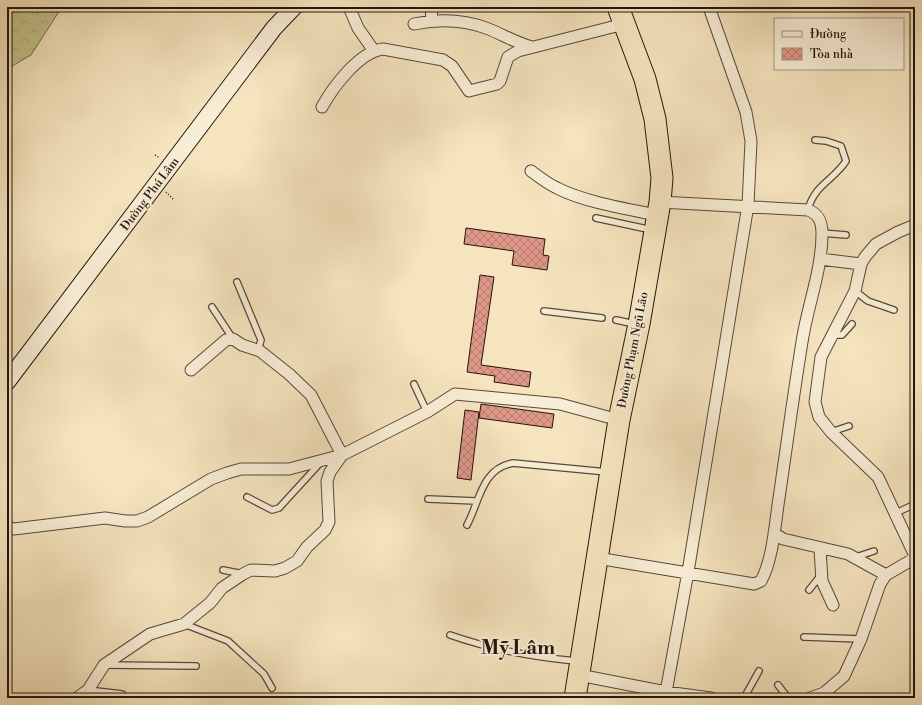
<svg xmlns="http://www.w3.org/2000/svg" width="922" height="705" font-family="'Libre Bodoni',serif">
	<style>
		.forest { fill: url(#forest-crowns); stroke: #726c4e }
		.building { fill: url(#building-cross-hatch); stroke: #21150f }
		.lines { fill: none; stroke-linecap: round; stroke-linejoin: round }
		.lane-casing { stroke: #56493b; stroke-width: 8 }
		.street-casing { stroke: #56493b; stroke-width: 13 }
		.secondary-casing { stroke: #21150f; stroke-width: 18 }
		.highway-casing { stroke: #21150f; stroke-width: 23 }
		.path { stroke: #21150f; stroke-width: 1.5; stroke-dasharray: 1 2; stroke-linecap: butt }
		.lane { stroke: #f8edd5; stroke-width: 5.5 }
		.street { stroke: #f8edd5; stroke-width: 11 }
		.secondary { stroke: #f8edd5; stroke-width: 16 }
		.highway { stroke: #f5e4be; stroke-width: 21 }
		.labels { text-anchor: middle; dominant-baseline: central; stroke-width: 4; stroke-linejoin: round; paint-order: stroke }
		.street-label { font-size: 12px; fill: #21150f; stroke: #f8edd5 }
		.town-label { font-size: 20px; font-weight: bold; fill: #21150f; stroke: #f8edd5 }
	</style>
	<defs>
		<pattern id="forest-crowns" width="20" height="18" patternUnits="userSpaceOnUse"><rect width="20" height="18" fill="#c4c28c"/><path d="M2 6a3 3 0 1 1 6 0M12 15a3 3 0 1 1 6 0" fill="none" stroke="#a8a678"/></pattern>
		<pattern id="building-cross-hatch" width="8" height="8" patternUnits="userSpaceOnUse"><rect width="8" height="8" fill="#df9788"/><path d="M0 0l8 8M0 8l8-8" fill="none" stroke="#b47a6e"/></pattern>
	</defs>
	<rect width="100%" height="100%" fill="#f5e4be"/>
	<filter id="stains"><feTurbulence type="fractalNoise" baseFrequency=".005" numOctaves="4"/><feColorMatrix values="0 0 0 0 .2 0 0 0 0 .09 0 0 0 0 .02 0 0 0 .5 -.17"/></filter>
	<radialGradient id="worn" r=".72"><stop offset=".6" stop-color="#630" stop-opacity="0"/><stop offset="1" stop-color="#630" stop-opacity=".3"/></radialGradient>
	<path class="forest" d="M7 7H60V10L31 55 7 69Z"/>
	<path class="building" d="M466 228 545 239 543 255 549 256 547 270 512 265 514 251 464 244Z
		M480 275 494 277 481 365 531 372 529 387 494 382 495 376 467 372Z
		M481 404 554 414 552 428 479 418Z
		M465 410 479 412 471 480 457 478Z"/>
	<g class="lines">
		<defs>
			<path id="lane" d="M808 210C814 185 833 181 846 161L841 146 826 141 815 140
				M596 218 652 230
				M822 233 846 235
				M237 282 261 340 259 347 256 349
				M855 291 868 301 894 310
				M212 307 233 339
				M544 311 602 318
				M616 320 635 324
				M833 335H842L852 324
				M414 384 427 412
				M831 432 849 426
				M247 497 272 510 279 508 321 462
				M428 499 476 501
				M896 513 913 505
				M467 525C480 501 481 469 513 463L607 472
				M856 557 874 551
				M223 570 243 574
				M809 590 821 575
				M184 624 228 641 264 674 272 688
				M450 635C493 650 531 657 576 661
				M804 637 861 639
				M106 665 196 666
				M778 685 788 698
				M88 690 122 694
				M744 698 759 671"/>
			<path id="street" d="M349 7 358 28 374 51
				M431 7 432 21
				M414 24C438 19 462 19 486 28 502 34 516 43 532 47
				M322 107C333 87 359 52 383 49L443 60 452 66 469 91 497 84 500 81 508 57 518 51 624 24
				M531 171C539 177 548 184 557 188 584 202 627 209 657 215
				M915 225 898 232 876 244 865 257 861 264 855 291 821 357 815 402 819 417 831 432 878 477 915 556
				M820 259 861 264
				M7 527 14 529 105 518 125 521H137L148 517 211 479 227 473 241 469H289L342 455 427 412 455 394 560 404 619 420
				M774 533 783 539 848 554 886 575
				M820 549 822 581 833 605
				M597 558 754 584 761 581C773 559 775 524 779 498 787 444 794 390 803 336 809 302 822 268 822 234 822 222 819 214 808 210L660 202
				M579 675 666 692 711 698
				M666 692 688 572 748 205 751 141 746 112 709 7
				M77 698 88 690 104 665 150 634 184 624 210 603 222 588 243 574 251 570 275 571 285 568 297 561 307 547 325 530 329 522 327 481 330 472 342 455 311 395 289 374 260 351 242 345 233 339 226 340 191 370
				M810 698 824 693 844 676 861 639 880 584 886 575 915 558"/>
			<path id="secondary" d="M7 382 274 28 294 7"/>
			<path id="highway" d="M575 698 619 420 639 324 660 202 662 178 655 119 645 79 618 7"/>
		</defs>
		<use href="#lane" class="lane-casing"/>
		<use href="#street" class="street-casing"/>
		<use href="#secondary" class="secondary-casing"/>
		<use href="#highway" class="highway-casing"/>
		<path class="path" d="M155 155 160 158
			M166 192 174 200"/>
		<use href="#lane" class="lane"/>
		<use href="#street" class="street"/>
		<use href="#secondary" class="secondary"/>
		<use href="#highway" class="highway"/>
	</g>
	<g class="labels">
		<g class="street-label">
			<text transform="translate(150 194) rotate(-53)">Đường Phú Lâm</text>
			<text transform="translate(633 350) rotate(-79)">Đường Phạm Ngũ Lão</text>
		</g>
		<g class="town-label">
			<text x="518" y="648">Mỹ Lâm</text>
		</g>
	</g>
	<rect width="922" height="705" fill="none" stroke="#f5e4be" stroke-width="24"/>
	<rect x="8" y="8" width="906" height="689" fill="none" stroke="#21150f" stroke-width="2"/>
	<rect x="12" y="12" width="898" height="681" fill="none" stroke="#21150f"/>
	<rect x="774" y="18" width="130" height="52" fill="#f8edd5" stroke="#a29786"/>
	<rect x="782" y="31" width="20" height="6" fill="#f8edd5" stroke="#a29786"/>
	<text x="810" y="38" font-size="12" fill="#21150f">Đường</text>
	<rect x="782" y="48" width="20" height="12" fill="url(#building-cross-hatch)" stroke="#a29786"/>
	<text x="810" y="58" font-size="12" fill="#21150f">Tòa nhà</text>
	<rect width="100%" height="100%" filter="url(#stains)"/>
	<rect width="100%" height="100%" fill="url(#worn)"/>
</svg>
